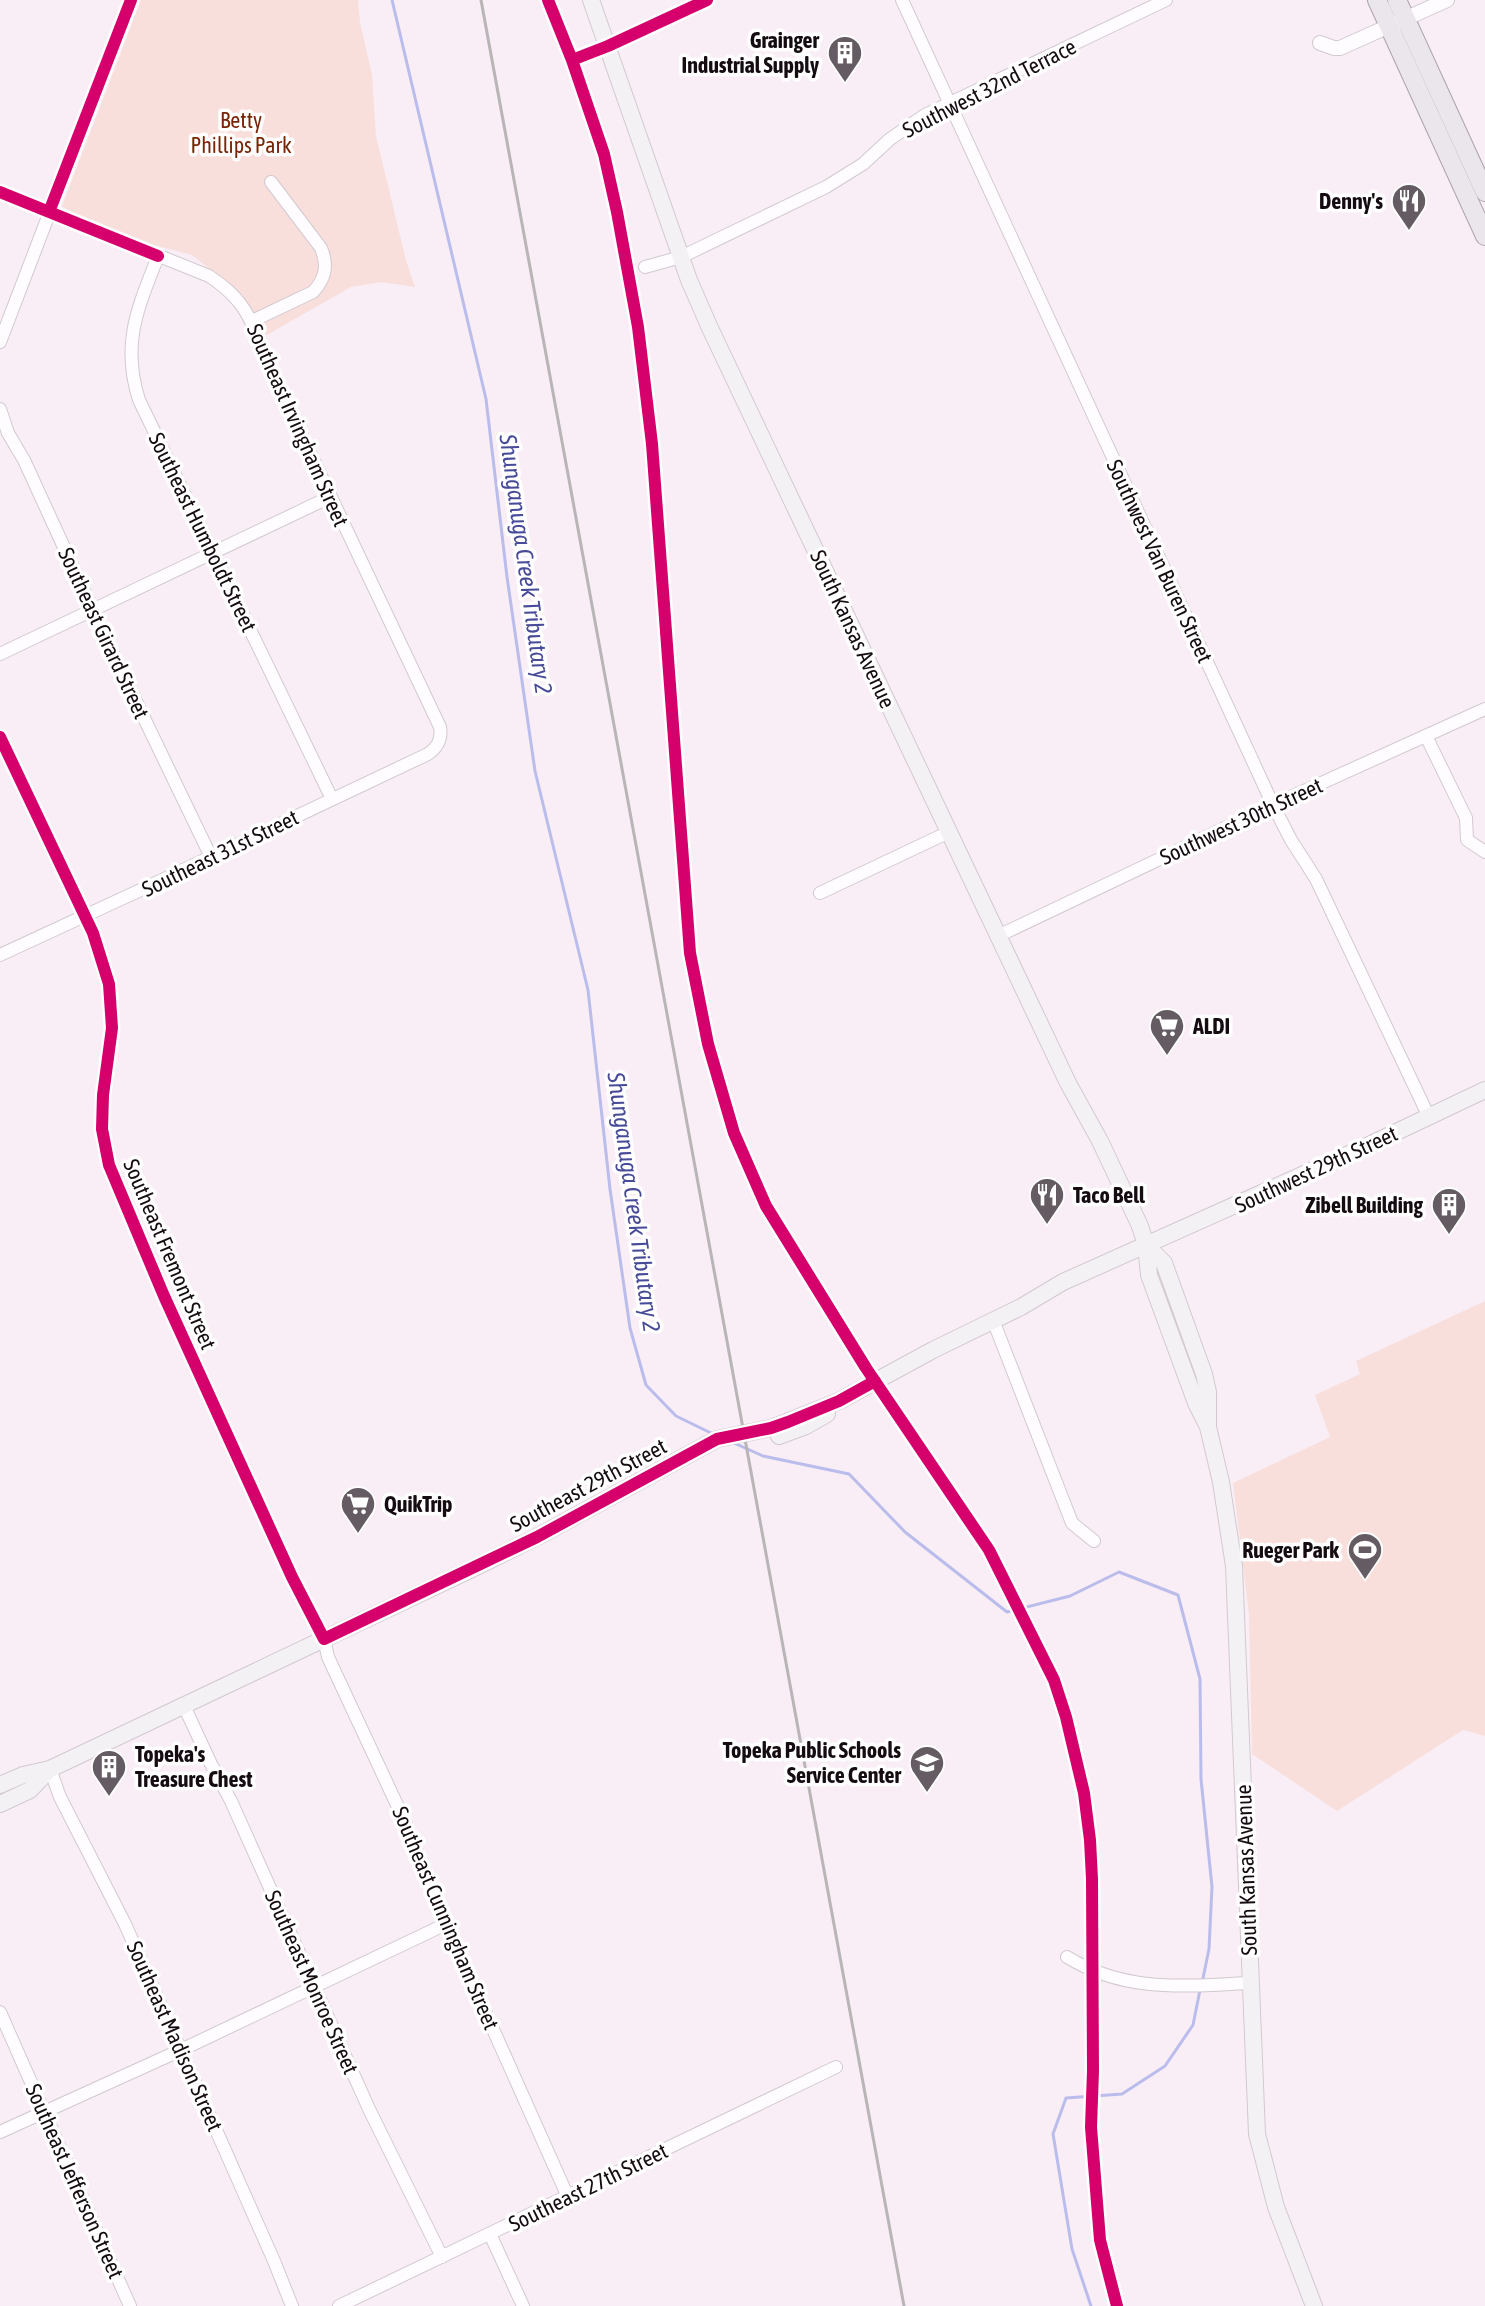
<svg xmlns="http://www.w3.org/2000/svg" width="1485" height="2306" font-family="'Asap Condensed',sans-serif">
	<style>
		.green { fill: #f8dfdc }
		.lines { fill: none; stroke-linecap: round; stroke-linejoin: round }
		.stream { stroke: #babceb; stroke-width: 3 }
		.minor-casing { stroke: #d2c9d0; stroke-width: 14 }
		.tertiary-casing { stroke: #d2c9d0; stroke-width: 16 }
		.secondary-casing { stroke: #d2c9d0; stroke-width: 18 }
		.primary-casing { stroke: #aba2ad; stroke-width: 20 }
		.minor { stroke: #fefcfe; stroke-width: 12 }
		.tertiary { stroke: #fefcfe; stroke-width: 14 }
		.secondary { stroke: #f4f1f5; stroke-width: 16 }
		.primary { stroke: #ebe6ec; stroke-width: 18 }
		.rail { stroke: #b8b5b7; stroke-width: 3 }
		.cycleway-casing { stroke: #fefefe; stroke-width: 17 }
		.cycleway { stroke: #d6006c; stroke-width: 12 }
		.labels { text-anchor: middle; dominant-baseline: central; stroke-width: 7; stroke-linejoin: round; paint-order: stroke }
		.poi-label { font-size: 22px; font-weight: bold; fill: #150c12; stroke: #fefefe; text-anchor: end }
		.street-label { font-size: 22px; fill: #150c12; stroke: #fefefe }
		.park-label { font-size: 22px; fill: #792505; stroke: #fefefe }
		.water-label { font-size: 24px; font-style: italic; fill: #484b98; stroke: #fefefe }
	</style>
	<rect width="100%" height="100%" fill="#f9eef6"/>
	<path class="green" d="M141 0H358L360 22 372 75 376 136 406 260 415 287 381 282 351 287 265 336 242 295 192 255 150 244 85 221 62 206Z
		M1485 1301V1736L1463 1730 1337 1811 1252 1754 1249 1615 1233 1483 1330 1437 1315 1395 1360 1374 1356 1361Z"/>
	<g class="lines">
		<path class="stream" d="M392 0 486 399 507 577 535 771 588 990 610 1189 630 1328 646 1385 676 1416 713 1434
			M734 1443 763 1456 849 1474 905 1532 1007 1612 1070 1596 1119 1572 1178 1595 1200 1679 1201 1779 1212 1887 1209 1949 1202 1983
			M1091 2306 1072 2249 1053 2134 1066 2098 1122 2094 1165 2066 1193 2025 1200 1990"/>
		<defs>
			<path id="minor" d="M902 0 1273 805 1291 840 1316 879 1429 1117
				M608 46 707 0
				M0 192 209 276C235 293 251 312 258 343L440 727C442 739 438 747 428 754L160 881 0 955
				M158 256C138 308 121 343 139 400L332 799
				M645 267 681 257 826 187 863 164 890 139 925 115 1166 0
				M252 321 313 292C326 278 328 265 321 248L271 182
				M0 342 131 0
				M0 409 8 433 24 460 105 637 211 857
				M0 654 330 497
				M1426 736 1466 818 1467 840 1485 852
				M820 893 949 832
				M998 936 1273 805 1485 709
				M993 1320 1072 1523 1094 1541
				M324 1639 328 1657 405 1822 446 1924 568 2197
				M184 1706 211 1764 231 1801 369 2109 442 2257
				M50 1769 60 1797 125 1924 274 2261 292 2306
				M1067 1957C1126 1993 1184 1986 1249 1983
				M0 2012 130 2306
				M0 2132 181 2050 446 1924
				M490 2234 523 2306
				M339 2306 836 2067"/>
			<path id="tertiary" d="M1320 43 1334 48H1340L1447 0
				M0 737 93 933 109 984 112 1028 103 1095 102 1129 109 1165 164 1296 292 1577 324 1639"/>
			<path id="secondary" d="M591 0 689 280 709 326 1068 1083 1100 1141 1140 1226 1146 1245 1149 1275 1196 1403 1208 1427
				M1146 1245 1164 1263 1204 1374 1208 1392V1427L1221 1482 1234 1566 1257 2134 1276 2207 1314 2306
				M779 1436 806 1426 827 1414
				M0 1785 23 1775 50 1769 480 1565 537 1537 717 1439 771 1428 839 1401 933 1350 1021 1307 1063 1282 1369 1145 1485 1090
				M0 1804 30 1790 50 1769"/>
			<path id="primary" d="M1377 0 1485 236
				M1397 0 1485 192"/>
		</defs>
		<use href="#minor" class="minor-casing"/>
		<use href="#tertiary" class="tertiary-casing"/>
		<use href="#secondary" class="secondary-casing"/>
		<use href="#primary" class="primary-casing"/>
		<use href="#minor" class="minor"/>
		<use href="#tertiary" class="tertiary"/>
		<use href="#secondary" class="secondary"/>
		<use href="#primary" class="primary"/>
		<path class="rail" d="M481 0 904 2306"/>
		<defs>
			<path id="cycleway" d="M548 0 572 60 604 154 617 212 638 327 652 444 690 953 708 1044 734 1133 766 1206 866 1368 989 1550 1054 1680 1066 1717 1084 1793 1090 1840 1092 1879 1093 2071 1091 2127 1100 2240 1117 2306
				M572 60 608 46 707 0
				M0 192 158 256
				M49 212 131 0
				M0 737 93 933 109 984 112 1028 103 1095 102 1129 109 1165 164 1296 292 1577 324 1639 537 1537 717 1439 771 1428 788 1422 839 1401 875 1381"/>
		</defs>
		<use href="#cycleway" class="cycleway-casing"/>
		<use href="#cycleway" class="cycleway"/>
	</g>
	<defs>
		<symbol id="building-pin" viewBox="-11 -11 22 30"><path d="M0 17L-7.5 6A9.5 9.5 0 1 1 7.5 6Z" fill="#655b62" stroke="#fefefe"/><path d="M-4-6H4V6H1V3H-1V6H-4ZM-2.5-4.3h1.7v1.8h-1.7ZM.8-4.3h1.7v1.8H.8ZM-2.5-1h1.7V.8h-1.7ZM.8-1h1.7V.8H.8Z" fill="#fff"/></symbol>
		<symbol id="restaurant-pin" viewBox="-11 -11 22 30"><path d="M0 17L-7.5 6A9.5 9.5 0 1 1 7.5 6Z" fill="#655b62" stroke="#fefefe"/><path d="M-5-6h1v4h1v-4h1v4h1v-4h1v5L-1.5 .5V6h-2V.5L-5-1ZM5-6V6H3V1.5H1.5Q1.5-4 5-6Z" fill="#fff"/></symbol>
		<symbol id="supermarket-pin" viewBox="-11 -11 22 30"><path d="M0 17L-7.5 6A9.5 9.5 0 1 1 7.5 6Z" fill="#655b62" stroke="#fefefe"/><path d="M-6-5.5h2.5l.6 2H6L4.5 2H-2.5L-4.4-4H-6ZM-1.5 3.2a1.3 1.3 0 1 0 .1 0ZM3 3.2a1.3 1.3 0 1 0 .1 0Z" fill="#fff"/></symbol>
		<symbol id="stadium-pin" viewBox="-11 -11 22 30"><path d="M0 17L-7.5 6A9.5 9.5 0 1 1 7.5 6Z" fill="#655b62" stroke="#fefefe"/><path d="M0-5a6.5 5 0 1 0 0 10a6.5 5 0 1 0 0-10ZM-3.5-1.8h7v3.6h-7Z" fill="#fff"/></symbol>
		<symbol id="school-pin" viewBox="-11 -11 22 30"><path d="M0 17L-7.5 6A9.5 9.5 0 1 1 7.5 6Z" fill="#655b62" stroke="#fefefe"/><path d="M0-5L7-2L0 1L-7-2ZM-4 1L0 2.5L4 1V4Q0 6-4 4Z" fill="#fff"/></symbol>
	</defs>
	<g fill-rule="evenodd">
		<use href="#building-pin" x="825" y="33" width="40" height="54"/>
		<use href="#restaurant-pin" x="1389" y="181" width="40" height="54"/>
		<use href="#supermarket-pin" x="1147" y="1006" width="40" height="54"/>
		<use href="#restaurant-pin" x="1027" y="1175" width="40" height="54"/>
		<use href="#building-pin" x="1429" y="1185" width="40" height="54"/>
		<use href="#supermarket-pin" x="338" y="1484" width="40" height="54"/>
		<use href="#stadium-pin" x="1345" y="1530" width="40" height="54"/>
		<use href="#school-pin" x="907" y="1743" width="40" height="54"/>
		<use href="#building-pin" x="89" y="1747" width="40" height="54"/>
	</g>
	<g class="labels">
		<g class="poi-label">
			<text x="819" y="40">Grainger<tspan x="819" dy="25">Industrial Supply</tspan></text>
			<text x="1383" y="201">Denny's</text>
			<text x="1193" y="1026" text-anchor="start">ALDI</text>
			<text x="1073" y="1195" text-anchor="start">Taco Bell</text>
			<text x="1423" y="1205">Zibell Building</text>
			<text x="384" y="1504" text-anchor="start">QuikTrip</text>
			<text x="1339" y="1550">Rueger Park</text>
			<text x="901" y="1750">Topeka Public Schools<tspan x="901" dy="25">Service Center</tspan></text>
			<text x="135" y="1754" text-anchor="start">Topeka's<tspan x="135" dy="25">Treasure Chest</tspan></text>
		</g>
		<g class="street-label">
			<text transform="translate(989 88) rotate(-27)">Southwest 32nd Terrace</text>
			<text transform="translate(298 425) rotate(66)">Southeast Irvingham Street</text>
			<text transform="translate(203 532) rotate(64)">Southeast Humboldt Street</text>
			<text transform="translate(1160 561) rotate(65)">Southwest Van Buren Street</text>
			<text transform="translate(853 629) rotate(65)">South Kansas Avenue</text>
			<text transform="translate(104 633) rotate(65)">Southeast Girard Street</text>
			<text transform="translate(1241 821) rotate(-25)">Southwest 30th Street</text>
			<text transform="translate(220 853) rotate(-26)">Southeast 31st Street</text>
			<text transform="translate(1316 1169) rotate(-25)">Southwest 29th Street</text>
			<text transform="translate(170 1254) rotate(67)">Southeast Fremont Street</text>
			<text transform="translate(588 1485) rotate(-28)">Southeast 29th Street</text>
			<text transform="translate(1246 1870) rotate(-92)">South Kansas Avenue</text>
			<text transform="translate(446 1918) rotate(67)">Southeast Cunningham Street</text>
			<text transform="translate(312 1982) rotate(66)">Southeast Monroe Street</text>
			<text transform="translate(175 2036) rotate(66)">Southeast Madison Street</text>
			<text transform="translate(75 2181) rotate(66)">Southeast Jefferson Street</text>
			<text transform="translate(588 2187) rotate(-26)">Southeast 27th Street</text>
		</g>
		<g class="park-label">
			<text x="241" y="120">Betty<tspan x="241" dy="25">Phillips Park</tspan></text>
		</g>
		<g class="water-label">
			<text transform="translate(526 564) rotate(82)">Shunganuga Creek Tributary 2</text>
			<text transform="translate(634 1202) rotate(82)">Shunganuga Creek Tributary 2</text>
		</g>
	</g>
</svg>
